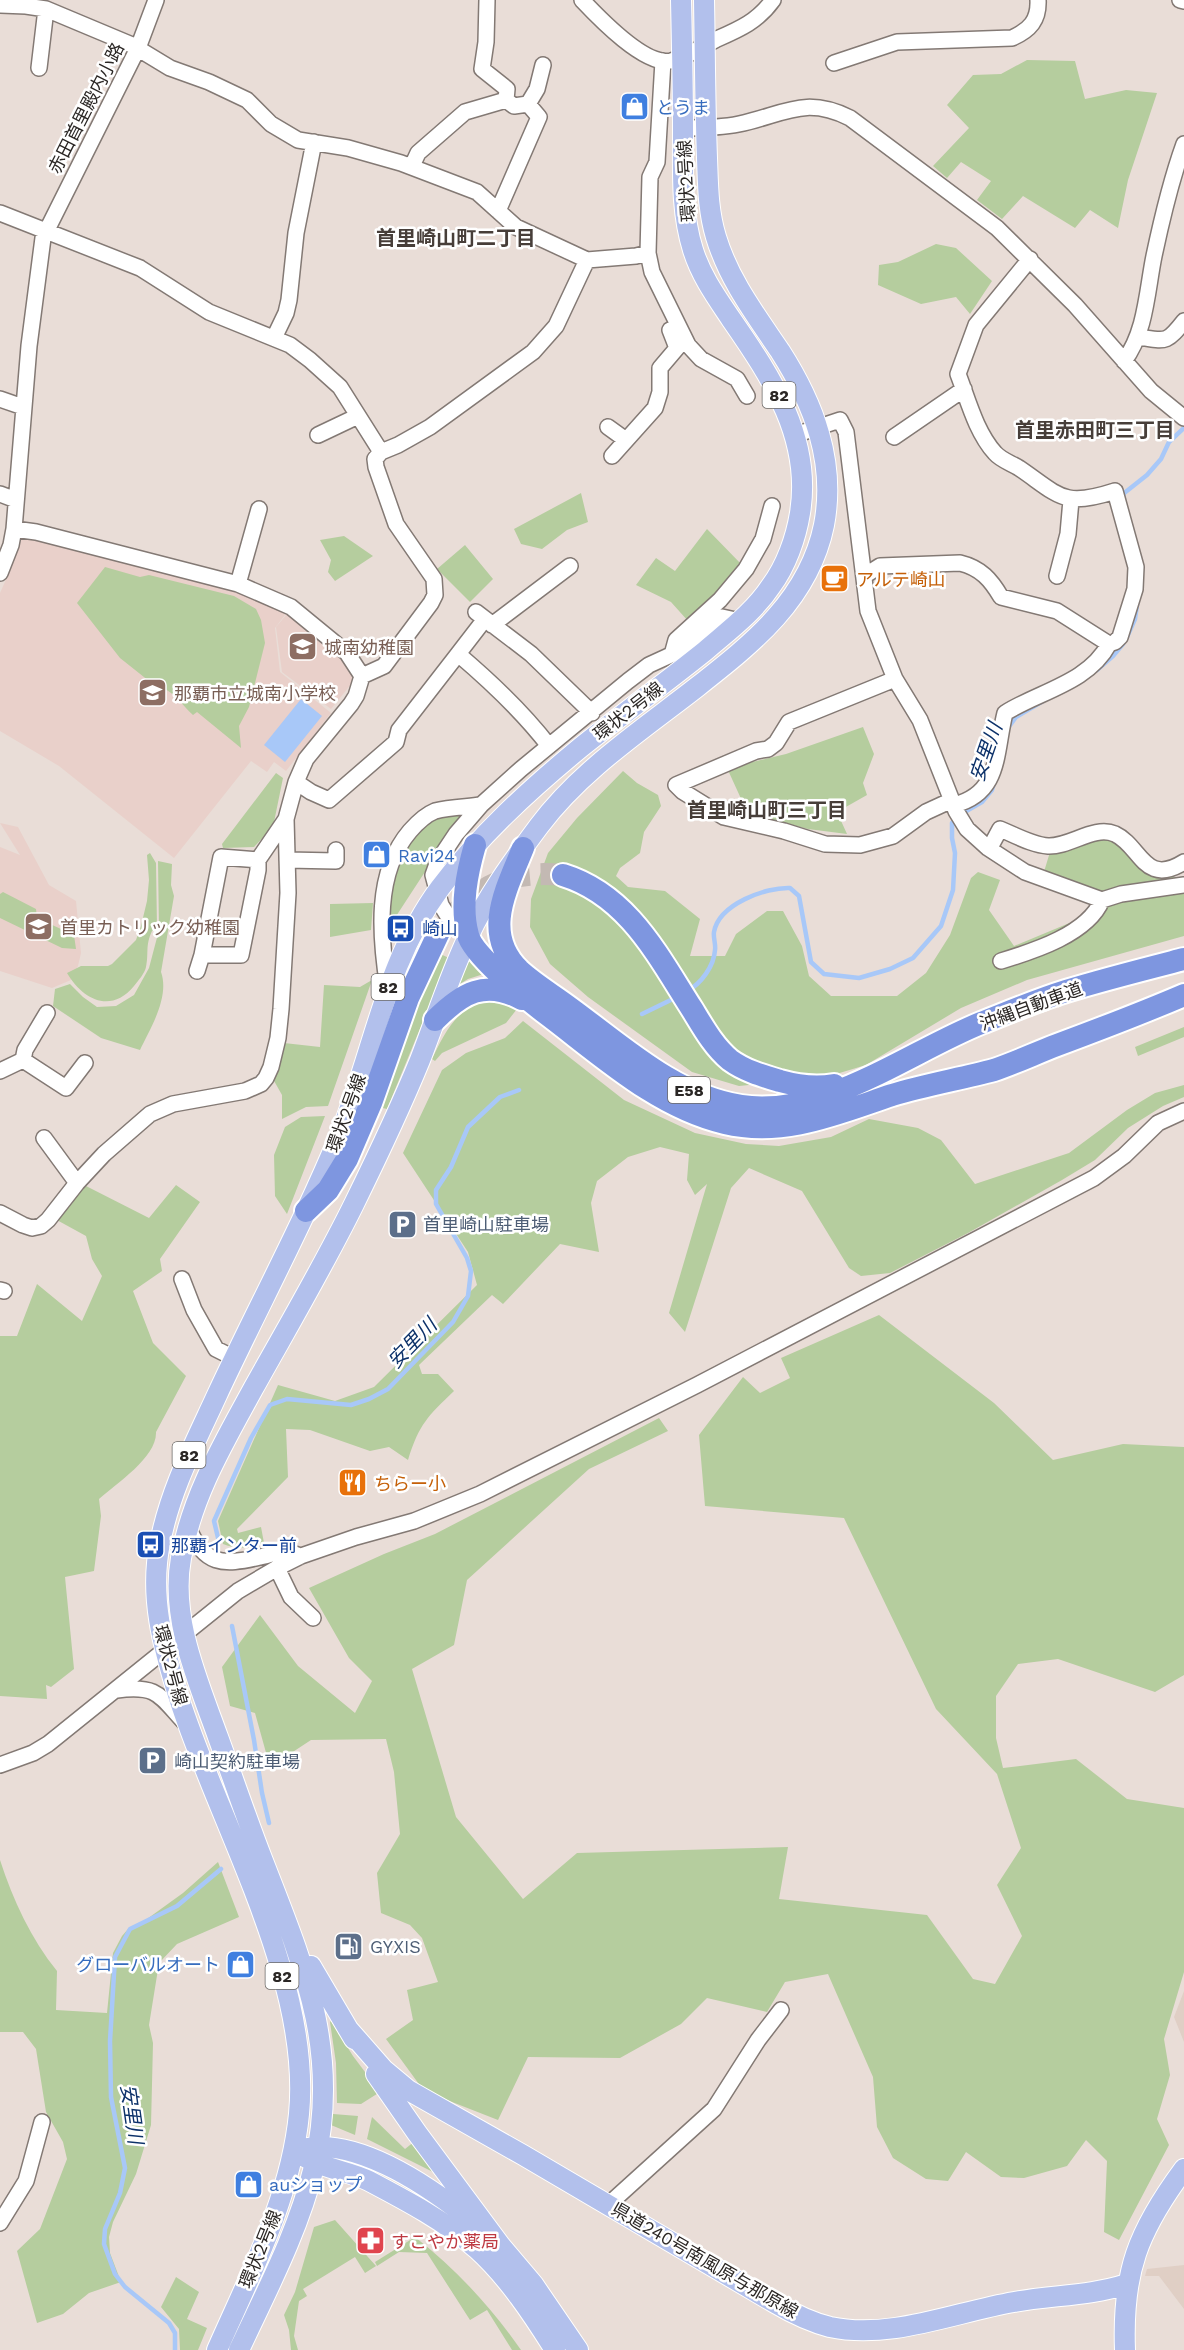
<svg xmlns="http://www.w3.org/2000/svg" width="1184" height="2350" font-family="'Work Sans','Noto Sans JP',sans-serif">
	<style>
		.built { fill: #e0cfc5 }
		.education { fill: #e9d0ca }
		.green { fill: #b5cd9e }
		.water { fill: #a8c8f8 }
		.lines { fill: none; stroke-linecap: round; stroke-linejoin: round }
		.stream { stroke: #a8c8f8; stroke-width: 4.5 }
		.highway-tunnel { stroke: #c3b9b3; stroke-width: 22; stroke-dasharray: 22 11; stroke-linecap: butt }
		.minor-casing { stroke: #837974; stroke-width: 18 }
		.major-casing { stroke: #fff; stroke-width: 22 }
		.highway-casing { stroke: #fff; stroke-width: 26 }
		.minor { stroke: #fff; stroke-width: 15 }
		.major { stroke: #b2c0ec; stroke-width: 20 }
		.highway { stroke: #7e96e0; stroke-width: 22 }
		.labels { text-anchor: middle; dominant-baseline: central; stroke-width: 5; stroke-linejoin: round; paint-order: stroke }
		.shield { fill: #fff; stroke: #6b6866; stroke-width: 1.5 }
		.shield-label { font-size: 16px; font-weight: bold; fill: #2b2725 }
		.shop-label { font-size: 18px; fill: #366cbe; stroke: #fff; text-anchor: start }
		.street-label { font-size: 18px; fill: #2b2725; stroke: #fff }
		.food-label { font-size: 18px; fill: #c56008; stroke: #fff; text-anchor: start }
		.education-label { font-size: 18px; fill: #785e54; stroke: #fff; text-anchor: start }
		.transit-label { font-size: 18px; fill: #164399; stroke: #fff; text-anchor: start }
		.service-label { font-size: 18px; fill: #4e5e75; stroke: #fff; text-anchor: start }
		.health-label { font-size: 18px; fill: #be3a42; stroke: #fff; text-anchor: start }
		.neighbourhood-label { font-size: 20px; font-weight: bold; fill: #473e39; stroke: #fff }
		.water-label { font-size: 20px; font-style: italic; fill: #0d326a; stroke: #fff }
	</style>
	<rect width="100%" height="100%" fill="#e9ddd7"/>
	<path class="built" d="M1184 1991V2042L1174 2017Z
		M1184 2265V2309L1159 2276H1145L1147 2269Z"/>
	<path class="education" d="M30 535 235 588 288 611 275 628 280 672 331 713 286 771 274 762 267 772 251 761 174 858 59 766 0 731V593L12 566 17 545 21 539Z
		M287 614 351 666 354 675 352 683 331 709 282 672 276 627Z
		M0 823 18 827 49 885 76 901 81 953 78 966 71 980 52 988 0 971V847L20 855Z"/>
	<path class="green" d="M1027 60 1075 61 1085 99 1126 90 1157 93 1128 180 1118 228 1090 210 1075 228 1023 196 1002 219 977 200 991 181 961 162 947 178 933 166 969 128 947 105 973 75 1001 74Z
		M936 244 956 248 992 281 970 314 956 297 921 304 878 285 879 265 898 262Z
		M581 493 588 522 567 530 542 549 521 544 514 529Z
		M707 529 742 565 727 586 688 621 671 602 636 585 656 558 675 571Z
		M344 536 373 556 335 581 328 572 331 560 320 540Z
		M465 545 493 579 470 602 437 569Z
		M105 567 140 577 149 575 234 596 256 609 261 620 265 643 249 707 239 726 241 748 197 712 193 715C182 705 175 693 161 687L159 689 120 658 77 603Z
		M863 727 874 754 863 783 867 795 837 812 847 834 808 829 748 814 727 768 786 754Z
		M623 771 637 783 658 795 661 806 644 832 640 853 620 868 616 876 628 887 665 891 700 919 690 956H725L736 934 767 911H783L802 946 809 976 831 996H897L926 973 950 935 971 878 978 872 1000 880 989 910 1014 946 1115 904 1184 890V936L1027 980 961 1008 866 1065 823 1078 739 1086 692 1072 588 997 550 964 530 927 531 899 548 853 577 818Z
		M276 773 283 778 273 827 254 847 223 848 222 844Z
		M464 812 389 927 391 891 397 865 420 822Z
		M1111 836 1164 875 1176 877 1162 884 1102 891 1043 875 1050 852Z
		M150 853 156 863 157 928 156 930 152 931C145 946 149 953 146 967 145 973 138 981 134 986 111 1014 83 1000 67 973L81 966H108L112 964 136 940 141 926 147 901 149 880 147 855Z
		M158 861 172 864 171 885 174 896 161 972C170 997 150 1029 140 1050L101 1038 53 1006 55 989 70 984 83 997 97 1007 116 1006 134 995 149 968 159 930Z
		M3 892 36 909 37 918 74 935 76 949 62 948 0 918V894Z
		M373 903 371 930 330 937V904Z
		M436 952 449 958 387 1109 375 1106Z
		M469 956 490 972 468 979 455 987Z
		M372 980 328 1106 306 1107 282 1119V1095L273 1079 284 1043 320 1047 324 985 360 987Z
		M488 1000H496L517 1009 506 1023 442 1053 435 1061 432 1059C445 1032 457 1007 488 1000Z
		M523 1021 624 1100 695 1133 746 1144 779 1146 831 1137 869 1119 918 1128 941 1140 975 1184 1069 1153 1127 1110 1155 1093 1184 1085V1097L1163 1106 1128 1128 1095 1160 1062 1180 968 1233 890 1273 861 1276 849 1268 802 1191 749 1168 731 1188 685 1332 669 1313 707 1184 695 1195 687 1180 689 1154 660 1147 628 1157 597 1181 591 1203 599 1252 560 1244 503 1304 492 1295 419 1365 422 1374H438L454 1391C428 1416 419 1424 408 1460L389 1447 370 1451 310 1430 286 1429 288 1477 237 1529 238 1533 261 1527 264 1543C248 1548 239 1550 223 1544L218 1521 278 1385 335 1401 374 1387 477 1285 468 1252 403 1153 442 1070 466 1053 505 1038Z
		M1184 1027V1037L1138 1056 1135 1047Z
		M325 1116 287 1214 275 1196 274 1155 285 1127 301 1117Z
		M176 1185 200 1202 160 1259 162 1271 133 1291 153 1343 186 1376 156 1432C157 1457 117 1483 99 1499L101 1516 94 1571 65 1577 74 1669 51 1687 46 1685 47 1699 0 1696V1336H17L37 1284 82 1321 102 1276 92 1259 86 1236 55 1219 86 1186 149 1218Z
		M879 1315 994 1403 1053 1460 1123 1444 1184 1447V1675L1155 1692 1058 1659 1018 1664 996 1696V1738L1003 1768 1076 1759 1127 1799 1184 1808V1972L1164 2039 1170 2075 1157 2119 1169 2145 1119 2240 1104 2232 1107 2161 1086 2140 1067 2166 1024 2178 1001 2177 966 2152 948 2181 926 2179 893 2158 877 2127 873 2077 828 1974 785 1982 767 2012 707 1998 681 2024 620 2058 528 2057 498 2120 424 2091 386 2039 413 2020 407 1990 438 1982 422 1938 410 1925 381 1913 377 1873 400 1834 394 1772 386 1739 311 1740 270 1767 255 1713 230 1706 222 1667 260 1615 298 1666 355 1713 372 1681 349 1658 309 1588 384 1554 435 1534 659 1418 668 1431 589 1469 467 1580 454 1645 412 1669 456 1817 523 1899 577 1853 788 1847 779 1899 927 1915 973 1979 995 1984 1022 1936 997 1885 1021 1848 997 1774 936 1709 844 1518 705 1506 699 1435 743 1377 760 1393 790 1378 781 1358Z
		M0 1860C13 1900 31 1939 57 1971L56 2010 107 2013 113 1953 122 1936 129 1928 147 1919 183 1893 218 1862 239 1917 177 1944 159 1963 149 2025 153 2043 151 2125 136 2174 113 2222 109 2237 110 2253 121 2282 89 2293 63 2314 37 2323 17 2251 40 2229 67 2159 63 2142 46 2112 36 2049 23 2032H0Z
		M331 2021 353 2056 380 2092 361 2104 337 2103 336 2063 330 2022Z
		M333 2114 358 2116 355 2135 331 2125Z
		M372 2117 405 2149 415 2141 435 2173 367 2139Z
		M335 2220 376 2266 365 2273 355 2257 303 2289 307 2296 299 2301 294 2336 298 2350H291L289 2330 284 2315 295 2292 314 2227Z
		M415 2237C456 2269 491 2307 521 2350H512L487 2310 470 2320 427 2253 399 2252 377 2266 375 2262Z
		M176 2277 199 2292 187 2319 207 2328 198 2350H180L179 2329 161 2307Z"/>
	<path class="water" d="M301 699 322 716 285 762 264 745Z"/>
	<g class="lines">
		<path class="stream" d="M1124 499 1123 494 1147 475 1161 459 1169 442 1184 428
			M1127 637 1135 619 1137 605
			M1097 670 1113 656 1123 644
			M1008 728 1016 717 1043 701
			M687 991C701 984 714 966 715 950 716 944 713 938 714 932 719 904 766 887 790 888L799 896 811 962 824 974 859 978 890 969 913 958 941 926 953 890 955 853 952 838V823L956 817 982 802 992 790 994 783
			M642 1014 677 997
			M219 1542 214 1521 251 1438 270 1405 287 1399 351 1405 369 1399 388 1389 453 1322 468 1296 471 1271 467 1258 436 1204V1190L451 1167 468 1127 500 1097 519 1090
			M232 1626 254 1740 262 1793 269 1823
			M175 2350V2333L169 2323 125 2287 115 2274 104 2244 105 2229 120 2193 125 2168 111 2097 110 2041 115 1957 130 1929 177 1906 221 1869"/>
		<path class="highway-tunnel" d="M454 915C486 880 516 871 563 875"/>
		<defs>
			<path id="minor" d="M487 0 486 42 482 69 507 89 506 100
				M582 0C599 18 645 66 671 61 687 57 703 46 717 39 740 29 758 21 773 0
				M1180 0 1184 1
				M0 5 26 6 46 9 132 45 170 68 209 82 247 100 271 124 298 140 348 148 401 163 477 192 516 227 587 260 636 256 648 253 650 177 657 162 663 61
				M834 63 897 42 1012 38C1030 30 1039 20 1038 0
				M39 68 46 9
				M528 104 537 89 543 65
				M683 128C701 128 720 128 739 124 783 115 804 95 850 118L997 228 1075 305 1151 391 1184 418
				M412 166 418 153 465 112 506 100 514 106 528 104 539 117 498 211
				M0 213 140 268 209 312 290 345 310 360 340 387 381 452 375 459 376 467 396 524 434 579 435 595 431 603 384 666 362 676
				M648 253 652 272 688 345 701 359 737 379 747 396
				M1138 337C1166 341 1166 344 1184 321
				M274 338 286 313 289 300 296 233 314 142
				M1124 361C1146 332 1147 290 1154 256 1162 218 1171 180 1184 144
				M0 399 23 407
				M608 427 626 440
				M318 435 358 416
				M795 435 840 420 846 432 868 611 895 679 920 720 956 811 967 829 988 848 1025 872 1102 900 1121 894 1184 885
				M894 437 964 389
				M381 452 398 445 430 427 533 352 556 326 587 260
				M612 456 655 408 660 392V368L677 348 670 330
				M0 494 16 500
				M0 573 11 545 14 529 29 346 43 238 138 48 156 0
				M864 576 880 566 960 563C981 568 991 580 1001 597L1057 611 1109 644
				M1057 576 1068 534 1071 500
				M238 584 259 509
				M476 612 531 654 592 713
				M492 625 570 566
				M673 651 676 640 720 600 746 569 763 539 772 506
				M458 654 485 619
				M895 679 789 722 776 743 768 749 756 751 676 785 682 791 724 817 784 831 825 844 860 845 893 836 926 812 952 800
				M296 782 311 792 329 800 396 742 399 730 458 654C491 682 522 711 549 746
				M954 805C1001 793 995 753 1005 713 1040 691 1088 683 1109 644L1115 642 1120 637 1135 589 1136 567 1115 491C1063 508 1060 496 1019 468 1011 463 1001 460 995 453 976 432 968 400 958 374L976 325 1030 259
				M988 848 993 842 1000 829C1015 835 1032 845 1048 846 1070 847 1094 825 1115 834 1141 846 1144 887 1184 862
				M258 860 221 857 202 955H241L258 870V860L286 819
				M287 860 336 861V850
				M468 937 451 921 441 905 433 875 438 861 456 834 481 805 521 769 628 681 649 665 673 654 722 617 740 621
				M1001 961C1034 951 1088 934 1102 900
				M197 971 202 955
				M388 988C380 937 374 873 410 831 417 823 425 815 435 811 450 807 467 807 481 805
				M23 1060 66 1088 85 1063
				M0 1071 23 1060 25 1050 47 1013
				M44 1138 77 1183
				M0 1213 23 1225 32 1228 41 1226 48 1220 77 1183 104 1154 150 1114 173 1104 245 1091 261 1084 266 1078 271 1067 278 1038 281 1009 288 893 286 819 296 782 306 759 351 704 356 696 362 676 347 653 291 607 238 584 36 532 14 529
				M182 1279 194 1310 216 1349 234 1358
				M0 1290 4 1291
				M188 1527C204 1565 222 1566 260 1557 267 1556 275 1552 283 1552 289 1551 296 1555 301 1556
				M277 1568 291 1597 313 1618
				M117 1690C158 1685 159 1695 185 1723
				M0 1765 33 1753 48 1744 238 1591 277 1568 301 1556 356 1537 414 1521 480 1494 697 1385 1094 1178 1124 1156 1158 1123 1184 1111
				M608 2205 714 2109 758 2040 781 2010
				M0 2223 26 2181 42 2122"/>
			<path id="major" d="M311 1966 354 2039
				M348 2029 384 2070 408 2090 523 2155 775 2303C792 2313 810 2322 830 2327 890 2340 955 2312 1014 2302 1052 2295 1090 2296 1127 2284
				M376 2074 417 2133 500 2245 533 2284 578 2350
				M307 2148C362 2139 434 2190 475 2223
				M305 2157C324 2169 349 2171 369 2181 407 2201 445 2221 477 2249 508 2277 533 2315 555 2350
				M217 2350C250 2275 291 2197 299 2114 312 1980 219 1824 179 1698 163 1647 149 1596 160 1543 170 1490 195 1443 217 1395 258 1307 304 1222 341 1132 374 1050 386 961 440 888 480 835 528 791 580 748 621 715 664 684 705 651 728 631 754 612 771 586 786 566 796 538 800 513 812 439 772 378 731 319 717 298 701 276 693 250 681 212 683 172 683 132 683 88 682 44 681 0
				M239 2350C267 2290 298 2232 314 2167 341 2052 304 1966 263 1861 247 1820 233 1778 218 1737 198 1681 170 1619 181 1558 192 1496 223 1444 253 1389 287 1328 323 1267 354 1204 377 1157 400 1109 420 1060 436 1019 449 977 468 937 486 898 513 861 539 826 581 770 642 730 697 687 753 643 809 599 824 525 836 462 814 404 780 351 755 314 729 280 716 237 708 211 708 185 707 158 705 106 705 53 704 0
				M1125 2350C1122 2272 1138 2231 1184 2169"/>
			<path id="highway" d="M475 845C467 873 460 906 468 935 472 954 527 999 544 1012 599 1053 656 1107 725 1123 784 1137 838 1113 892 1095 925 1085 960 1079 994 1070 1015 1063 1036 1053 1057 1045 1100 1029 1142 1013 1184 995
				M523 848C507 888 481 933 519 970 533 983 551 994 566 1005 619 1043 674 1096 741 1106 821 1119 909 1052 981 1023 1009 1012 1037 1000 1066 991 1105 979 1145 969 1184 959
				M563 875C628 895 658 956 692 1009 703 1027 714 1047 730 1060 745 1071 763 1076 780 1081 798 1086 816 1088 834 1085
				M435 1020C462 993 485 979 522 999
				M306 1211 328 1190 347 1159 371 1103 408 998 439 932"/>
		</defs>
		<use href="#minor" class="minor-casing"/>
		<use href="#major" class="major-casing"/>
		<use href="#highway" class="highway-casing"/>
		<use href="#minor" class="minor"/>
		<use href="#major" class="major"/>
		<use href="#highway" class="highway"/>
	</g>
	<defs>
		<symbol id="shop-square" viewBox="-11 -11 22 22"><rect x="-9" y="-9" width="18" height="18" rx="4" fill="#3f7fe0" stroke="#fff"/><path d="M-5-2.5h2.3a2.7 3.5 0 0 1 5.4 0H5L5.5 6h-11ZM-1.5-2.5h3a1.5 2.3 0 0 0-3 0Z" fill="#fff"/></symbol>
		<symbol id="cafe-square" viewBox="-11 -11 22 22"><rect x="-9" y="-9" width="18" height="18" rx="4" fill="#e8710a" stroke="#fff"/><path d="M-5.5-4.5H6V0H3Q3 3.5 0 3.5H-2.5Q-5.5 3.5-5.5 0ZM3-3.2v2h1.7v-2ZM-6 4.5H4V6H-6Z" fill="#fff"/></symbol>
		<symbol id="school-square" viewBox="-11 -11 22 22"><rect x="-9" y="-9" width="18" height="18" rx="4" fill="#8d6e63" stroke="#fff"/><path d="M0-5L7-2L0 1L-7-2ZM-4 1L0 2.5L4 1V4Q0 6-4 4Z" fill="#fff"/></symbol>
		<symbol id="bus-square" viewBox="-11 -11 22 22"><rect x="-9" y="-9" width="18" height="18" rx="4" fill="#1a4fb4" stroke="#fff"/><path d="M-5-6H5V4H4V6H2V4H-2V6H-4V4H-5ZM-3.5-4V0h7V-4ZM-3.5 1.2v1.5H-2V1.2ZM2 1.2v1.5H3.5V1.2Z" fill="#fff"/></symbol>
		<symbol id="parking-square" viewBox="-11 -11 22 22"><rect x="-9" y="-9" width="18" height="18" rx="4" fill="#5c6f8a" stroke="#fff"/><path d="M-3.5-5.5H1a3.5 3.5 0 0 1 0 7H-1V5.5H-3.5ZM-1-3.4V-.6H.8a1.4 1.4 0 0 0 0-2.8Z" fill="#fff"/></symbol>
		<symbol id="restaurant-square" viewBox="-11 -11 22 22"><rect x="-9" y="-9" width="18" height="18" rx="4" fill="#e8710a" stroke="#fff"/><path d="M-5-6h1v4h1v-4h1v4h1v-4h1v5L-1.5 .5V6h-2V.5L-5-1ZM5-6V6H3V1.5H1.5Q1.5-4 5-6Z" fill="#fff"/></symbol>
		<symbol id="fuel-square" viewBox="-11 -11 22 22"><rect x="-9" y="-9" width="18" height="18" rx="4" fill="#5c6f8a" stroke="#fff"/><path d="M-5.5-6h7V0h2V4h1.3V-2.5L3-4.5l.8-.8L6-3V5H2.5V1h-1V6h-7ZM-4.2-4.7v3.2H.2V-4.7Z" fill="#fff"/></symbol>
		<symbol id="pharmacy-square" viewBox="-11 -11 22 22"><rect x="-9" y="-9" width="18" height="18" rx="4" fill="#e0444e" stroke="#fff"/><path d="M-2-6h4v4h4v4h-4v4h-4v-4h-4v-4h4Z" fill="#fff"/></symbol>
	</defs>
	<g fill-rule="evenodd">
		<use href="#shop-square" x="618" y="90" width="33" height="33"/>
		<use href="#cafe-square" x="818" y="562" width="33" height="33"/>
		<use href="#school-square" x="286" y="630" width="33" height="33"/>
		<use href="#school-square" x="136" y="676" width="33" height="33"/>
		<use href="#shop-square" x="360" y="838" width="33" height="33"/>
		<use href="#school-square" x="22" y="910" width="33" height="33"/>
		<use href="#bus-square" x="384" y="912" width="33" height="33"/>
		<use href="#parking-square" x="386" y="1208" width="33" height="33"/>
		<use href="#restaurant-square" x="336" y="1466" width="33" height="33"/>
		<use href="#bus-square" x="134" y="1528" width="33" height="33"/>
		<use href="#parking-square" x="136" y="1744" width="33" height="33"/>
		<use href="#fuel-square" x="332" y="1930" width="33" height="33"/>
		<use href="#shop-square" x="224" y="1948" width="33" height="33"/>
		<use href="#shop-square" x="232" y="2168" width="33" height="33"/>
		<use href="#pharmacy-square" x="354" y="2224" width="33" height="33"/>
	</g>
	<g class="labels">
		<g class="shield">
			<rect x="762.5" y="382" width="33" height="26" rx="4.5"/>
			<rect x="371.5" y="974" width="33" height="26" rx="4.5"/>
			<rect x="668" y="1077" width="42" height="26" rx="4.5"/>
			<rect x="172.5" y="1442" width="33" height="26" rx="4.5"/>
			<rect x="265.5" y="1963" width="33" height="26" rx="4.5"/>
		</g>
		<g class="shield-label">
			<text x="779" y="395">82</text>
			<text x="388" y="987">82</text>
			<text x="689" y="1090">E58</text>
			<text x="189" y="1455">82</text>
			<text x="282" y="1976">82</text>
		</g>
		<g class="shop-label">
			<text x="656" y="107">とうま</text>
			<text x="398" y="855">Ravi24</text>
			<text x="220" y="1964" text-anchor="end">グローバルオート</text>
			<text x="269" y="2184">auショップ</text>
		</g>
		<g class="street-label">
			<text transform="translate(86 108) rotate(-63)">赤田首里殿内小路</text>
			<text transform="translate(686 181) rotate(-93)">環状2号線</text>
			<text transform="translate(628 711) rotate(-38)">環状2号線</text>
			<text transform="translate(1031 1006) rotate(-20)">沖縄自動車道</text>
			<text transform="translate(346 1113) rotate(-70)">環状2号線</text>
			<text transform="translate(171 1665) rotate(75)">環状2号線</text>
			<text transform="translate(260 2249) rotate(-68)">環状2号線</text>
			<text transform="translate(705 2260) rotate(30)">県道240号南風原与那原線</text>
		</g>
		<g class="food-label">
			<text x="856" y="579">アルテ崎山</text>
			<text x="374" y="1483">ちらー小</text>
		</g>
		<g class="education-label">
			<text x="324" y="647">城南幼稚園</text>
			<text x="174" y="693">那覇市立城南小学校</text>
			<text x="60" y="927">首里カトリック幼稚園</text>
		</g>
		<g class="transit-label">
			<text x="422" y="928">崎山</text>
			<text x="171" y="1545">那覇インター前</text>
		</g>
		<g class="service-label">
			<text x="423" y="1224">首里崎山駐車場</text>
			<text x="174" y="1761">崎山契約駐車場</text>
			<text x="370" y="1946">GYXIS</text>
		</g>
		<g class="health-label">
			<text x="391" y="2241">すこやか薬局</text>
		</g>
		<g class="neighbourhood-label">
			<text x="456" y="238">首里崎山町二丁目</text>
			<text x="1095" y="430">首里赤田町三丁目</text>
			<text x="767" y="810">首里崎山町三丁目</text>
		</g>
		<g class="water-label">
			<text transform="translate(986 752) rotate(-71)">安里川</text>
			<text transform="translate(412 1343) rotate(-46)">安里川</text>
			<text transform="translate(132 2114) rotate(82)">安里川</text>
		</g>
	</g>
</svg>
